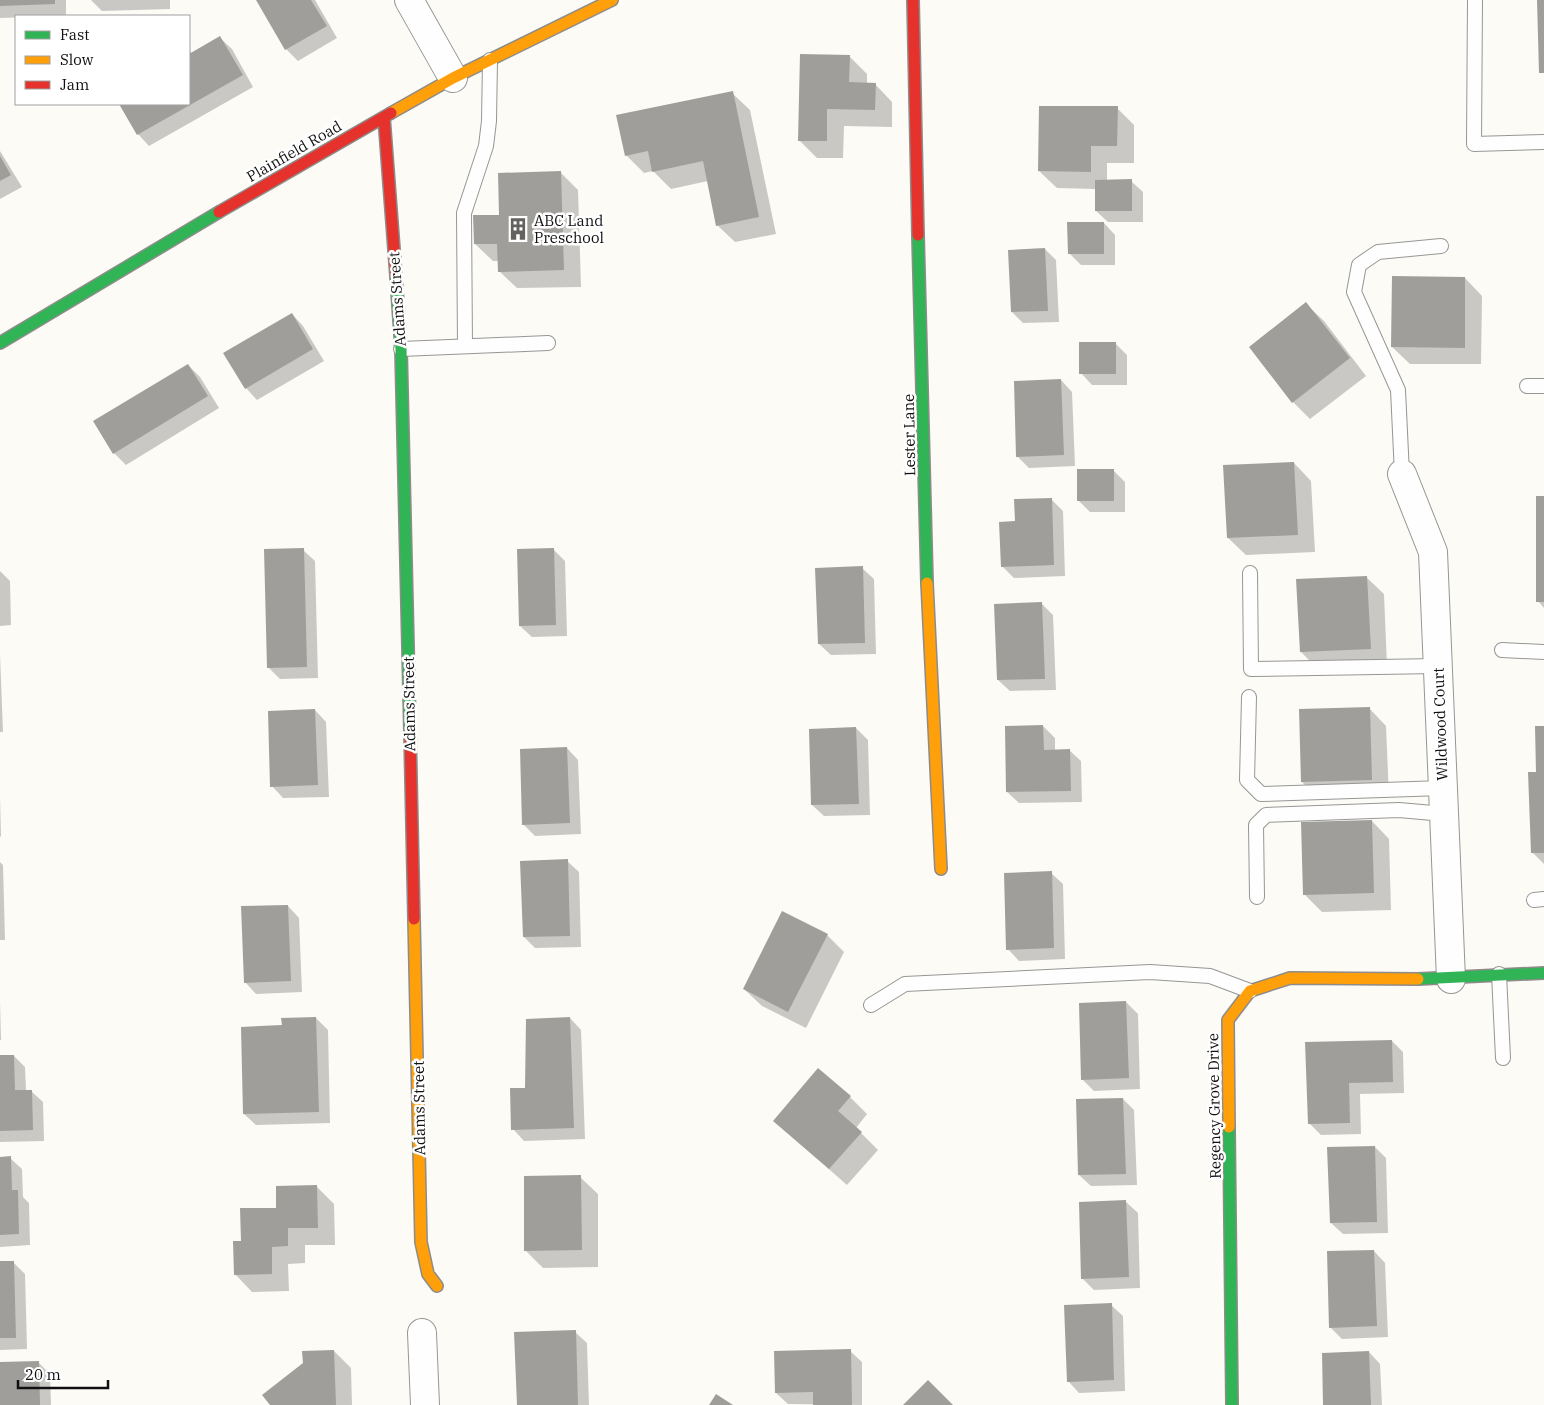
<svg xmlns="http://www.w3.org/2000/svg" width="1544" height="1405" font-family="'IBM Plex Serif',serif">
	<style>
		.shadow { fill: #0003 }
		.building { fill: #a09e9b }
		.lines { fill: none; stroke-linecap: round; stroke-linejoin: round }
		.lane-casing { stroke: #969694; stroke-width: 16 }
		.street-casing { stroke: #969694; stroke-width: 30 }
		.fast-casing { stroke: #8d8c8a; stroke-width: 14 }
		.slow-casing { stroke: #8d8c8a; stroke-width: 14 }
		.jam-casing { stroke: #8d8c8a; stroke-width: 14 }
		.lane { stroke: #fffefe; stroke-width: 14 }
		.street { stroke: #fffefe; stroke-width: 28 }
		.fast { stroke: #30b455; stroke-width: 11 }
		.slow { stroke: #ff9f0a; stroke-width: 11 }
		.jam { stroke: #e5322d; stroke-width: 11 }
		.labels { text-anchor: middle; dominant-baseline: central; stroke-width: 5; stroke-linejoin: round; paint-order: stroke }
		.street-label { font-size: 15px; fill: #101010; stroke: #fff }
		.poi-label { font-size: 15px; fill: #101010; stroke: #fff; text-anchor: start }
	</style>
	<rect width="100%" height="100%" fill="#fcfbf6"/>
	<path class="shadow" d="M0 0H66V16L0 18Z
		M91 0H170V9L102 11Z
		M257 0H315L337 38 298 61 286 49Z
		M220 38 232 49 253 87 149 146 138 134 121 104H189V49L192 54Z
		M850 57 867 74V84H875L892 102V127L844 126 843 158H817L799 140Z
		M732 93 750 110 776 234 735 242 717 225 708 181 671 189 653 171 644 173 626 155Z
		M1117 108 1134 125V163H1107V181H1131L1143 192V222H1108L1096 211V189L1057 188 1039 171Z
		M0 151 22 187 0 199Z
		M561 173 578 190 581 287 517 288 499 271V261H493L475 244 500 216Z
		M1104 223 1115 235V265H1081L1069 253Z
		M1045 249 1056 260 1059 322 1023 323 1012 312Z
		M1465 278 1482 296 1481 364H1410L1392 347Z
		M1306 304 1324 321 1366 376 1310 419 1293 402Z
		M292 314 303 326 324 361 257 400 246 388Z
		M1115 343 1127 355V385H1092L1081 373Z
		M188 365 200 377 219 408 126 465 114 453Z
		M1061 380 1072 392 1075 466 1029 468 1017 456Z
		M1294 463 1311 481 1315 552 1246 555 1228 538Z
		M1113 470 1125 482V512H1090L1078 500Z
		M1544 497V608L1538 601Z
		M1052 500 1063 511 1065 576 1014 578 1002 566 1016 523Z
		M553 549 565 561 567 636 532 637 520 626Z
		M303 550 315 561 318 678 280 679 269 668Z
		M862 568 874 579 876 654 831 655 819 644Z
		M0 571 10 581 11 625 0 626Z
		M1366 577 1384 594 1387 666 1318 669 1301 652Z
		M1041 603 1053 615 1056 690 1010 691 998 680Z
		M0 654 3 732H0Z
		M1369 708 1386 726 1389 797 1319 799 1302 782Z
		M315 710 326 722 329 797 283 798 272 786Z
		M1043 726 1055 738V750H1069L1081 761 1082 802 1019 803 1007 792Z
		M1544 727V864L1532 852Z
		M856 728 868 740 870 815 824 816 812 805Z
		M567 748 578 760 581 834 535 836 523 824Z
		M0 796 1 836 0 837Z
		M1372 821 1389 839 1391 910 1322 912 1305 895Z
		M567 861 579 872 581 947 535 948 524 937Z
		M0 862 3 865 5 940H0Z
		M1051 873 1063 884 1065 959 1019 961 1008 949Z
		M288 906 299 918 302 992 256 994 245 982Z
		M827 935 844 952 806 1028 762 1006 744 989Z
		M0 1000 1 1040H0Z
		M1126 1002 1138 1014 1140 1089 1094 1091 1082 1079Z
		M316 1018 328 1030 330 1123 256 1125 244 1114 283 1026Z
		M570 1018 581 1030 585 1139 524 1141 513 1129 526 1089Z
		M1392 1041 1403 1052 1404 1093 1360 1094 1361 1134 1321 1135 1309 1123 1306 1043Z
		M0 1056H14L25 1067 26 1091H31L43 1102 44 1141 0 1142Z
		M850 1097 867 1114 856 1128 878 1150 847 1185 774 1121Z
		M1123 1099 1134 1110 1137 1185 1091 1186 1079 1175Z
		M1375 1147 1386 1158 1388 1233 1343 1234 1331 1223Z
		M0 1158H10L22 1169 23 1197 29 1203 30 1245 0 1247Z
		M580 1177 598 1194V1267L543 1268 526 1251Z
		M316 1186 334 1204 335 1245H305V1263L288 1264 289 1291 252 1292 235 1274 242 1242 278 1209Z
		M1126 1202 1138 1213 1140 1288 1094 1290 1082 1278Z
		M1374 1251 1385 1263 1388 1337 1342 1339 1330 1327Z
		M13 1262 25 1274 27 1349 0 1350V1263Z
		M1111 1305 1123 1316 1125 1391 1079 1393 1068 1381Z
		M575 1332 587 1343 589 1405H518Z
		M334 1351 351 1368 352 1405H271Z
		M850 1351 862 1362V1405L788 1404 776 1393Z
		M1369 1352 1380 1364 1382 1405H1325Z
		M38 1362 50 1374 51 1405H0V1363Z"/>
	<path class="building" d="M0 0H55V4L0 6Z
		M256 0H311L327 26 285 50Z
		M1537 0H1544V73H1539Z
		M220 36 243 75 137 135 119 104H189V54Z
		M800 54 850 55 849 82 876 83 875 110 827 109V141H798Z
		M733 91 759 217 716 226 703 161 652 172 648 151 625 156 616 115Z
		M1039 106H1118L1117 146H1091V172L1038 171Z
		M0 156 11 175 0 181Z
		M561 171 564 270 498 272 497 244H474L473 215H499L498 173Z
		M1132 179V211H1095V180Z
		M1067 222H1104V254H1068Z
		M1045 248 1048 311 1011 312 1008 250Z
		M1392 276 1465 277V348L1391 347Z
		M1306 302 1350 358 1292 403 1249 347Z
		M292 313 313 349 245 389 223 353Z
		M1079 342H1116V374H1079Z
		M188 364 208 396 113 454 93 421Z
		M1061 379 1064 455 1016 457 1014 381Z
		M1294 462 1298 535 1227 538 1223 465Z
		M1077 469H1114V501H1077Z
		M1536 496H1544V602H1536Z
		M1052 498 1054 565 1001 567 999 522 1015 521 1014 499Z
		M304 548 307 667 267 668 264 549Z
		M554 548 556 625 519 626 517 549Z
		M863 566 865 643 818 644 815 568Z
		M1367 576 1371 649 1300 652 1296 579Z
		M1042 602 1045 679 997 680 994 604Z
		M1370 707 1372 780 1301 782 1299 709Z
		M315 709 318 785 270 787 268 711Z
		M1043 725 1044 750 1070 749 1071 791 1006 792 1005 726Z
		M1535 726H1544V853H1531L1528 772H1536Z
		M856 727 859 804 811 805 809 729Z
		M567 747 570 823 522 825 520 749Z
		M1372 820 1374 893 1303 895 1301 822Z
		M568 859 570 936 523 937 520 861Z
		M1052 871 1054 948 1006 950 1004 873Z
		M288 905 291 981 244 983 241 906Z
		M782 911 828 934 788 1012 743 989Z
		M1126 1001 1129 1078 1081 1080 1079 1003Z
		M316 1017 319 1112 243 1114 241 1027 282 1025 281 1018Z
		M570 1017 574 1128 511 1130 510 1088H525L526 1019Z
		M1392 1040 1393 1082 1349 1083 1350 1123 1308 1124 1305 1042Z
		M0 1055H14L15 1090H32L33 1130 0 1131Z
		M818 1068 851 1096 838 1111 862 1132 829 1169 773 1121Z
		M1123 1098 1126 1174 1078 1175 1076 1099Z
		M1375 1146 1377 1222 1330 1223 1327 1147Z
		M11 1156 12 1190H18L19 1234 0 1235V1157Z
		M581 1175 582 1250 524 1251V1176Z
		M317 1185 318 1228H288V1246L272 1247V1274L234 1275 233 1241H241L240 1208H276V1186Z
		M1126 1200 1129 1277 1081 1279 1079 1202Z
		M1374 1250 1377 1326 1329 1328 1327 1251Z
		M0 1261H14L16 1338H0Z
		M1112 1303 1114 1380 1067 1382 1064 1305Z
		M576 1330 578 1405H517L514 1332Z
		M851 1349 852 1405H813V1392L775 1393 774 1351Z
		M334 1350 336 1405H270L262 1395 303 1363 302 1351Z
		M1369 1351 1371 1405H1323L1322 1353Z
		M39 1361 40 1405H0V1362Z
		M928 1380 953 1405H903Z
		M716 1394 733 1405H709Z"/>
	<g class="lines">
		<defs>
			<path id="lane" d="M1475 0 1474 144 1544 142
				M465 346 464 213 486 146 489 121 490 60
				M401 349 548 343
				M1527 386H1544
				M1402 474 1398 390 1354 292 1359 265 1378 252 1441 246
				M1250 573 1251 669 1438 666
				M1502 650 1544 652
				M1249 697 1247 780 1261 794 1443 788
				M1257 897 1256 825 1266 815 1399 810 1444 814
				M1534 900 1544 899
				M1499 974 1503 1058
				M871 1005 905 984 1150 972 1210 976 1250 991"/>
			<path id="street" d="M409 0 453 78
				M1402 474 1433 552 1451 979
				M422 1333 425 1405"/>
			<path id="fast" d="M918 235 927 583
				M396 276 401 349 410 732
				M0 343 219 212
				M1418 979 1544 973
				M1229 1127 1232 1405"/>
			<path id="slow" d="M391 113 453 78 612 0
				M927 583 941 869
				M414 919 421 1242 428 1274 437 1286
				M1229 1127 1228 1020 1250 991 1290 978 1418 979"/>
			<path id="jam" d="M913 0 918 235
				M384 117 396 276
				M219 212 391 113
				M410 732 414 919"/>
		</defs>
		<use href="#lane" class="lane-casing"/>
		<use href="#street" class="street-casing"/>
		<use href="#fast" class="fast-casing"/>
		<use href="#slow" class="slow-casing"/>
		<use href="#jam" class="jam-casing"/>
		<use href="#lane" class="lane"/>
		<use href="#street" class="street"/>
		<use href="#fast" class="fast"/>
		<use href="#slow" class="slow"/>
		<use href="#jam" class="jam"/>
	</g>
	<defs>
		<symbol id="building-bare" viewBox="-9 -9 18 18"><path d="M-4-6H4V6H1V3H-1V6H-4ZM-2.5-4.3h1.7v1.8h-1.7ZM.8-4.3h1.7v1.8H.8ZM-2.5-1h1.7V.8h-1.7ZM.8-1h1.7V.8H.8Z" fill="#636260" stroke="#fff" stroke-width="2.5" paint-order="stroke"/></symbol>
	</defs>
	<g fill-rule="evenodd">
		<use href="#building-bare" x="502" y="213" width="32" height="32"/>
	</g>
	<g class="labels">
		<g class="street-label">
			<text transform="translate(294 151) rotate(-30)">Plainfield Road</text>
			<text transform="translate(397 299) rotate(-94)">Adams Street</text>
			<text transform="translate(909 435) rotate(-91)">Lester Lane</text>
			<text transform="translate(409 704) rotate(-91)">Adams Street</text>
			<text transform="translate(1440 724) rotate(-92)">Wildwood Court</text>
			<text transform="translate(1214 1106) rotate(-91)">Regency Grove Drive</text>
			<text transform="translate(419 1108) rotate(-91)">Adams Street</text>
		</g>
		<g class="poi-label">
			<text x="534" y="220">ABC Land<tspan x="534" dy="17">Preschool</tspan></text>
		</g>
	</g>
	<rect x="15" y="15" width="175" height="90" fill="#ffffff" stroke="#9f9f9f"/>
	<rect x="25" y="31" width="25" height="8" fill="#30b455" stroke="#9f9f9f"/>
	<text x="60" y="40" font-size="15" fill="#101010">Fast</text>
	<rect x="25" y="56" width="25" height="8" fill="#ff9f0a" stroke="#9f9f9f"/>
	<text x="60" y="65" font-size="15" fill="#101010">Slow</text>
	<rect x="25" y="81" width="25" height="8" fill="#e5322d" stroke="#9f9f9f"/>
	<text x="60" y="90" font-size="15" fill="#101010">Jam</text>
	<path d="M18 1380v8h90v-8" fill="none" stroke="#101010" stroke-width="2.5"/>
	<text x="25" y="1380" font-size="15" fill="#101010" stroke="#ffffff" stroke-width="4" paint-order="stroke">20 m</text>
</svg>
